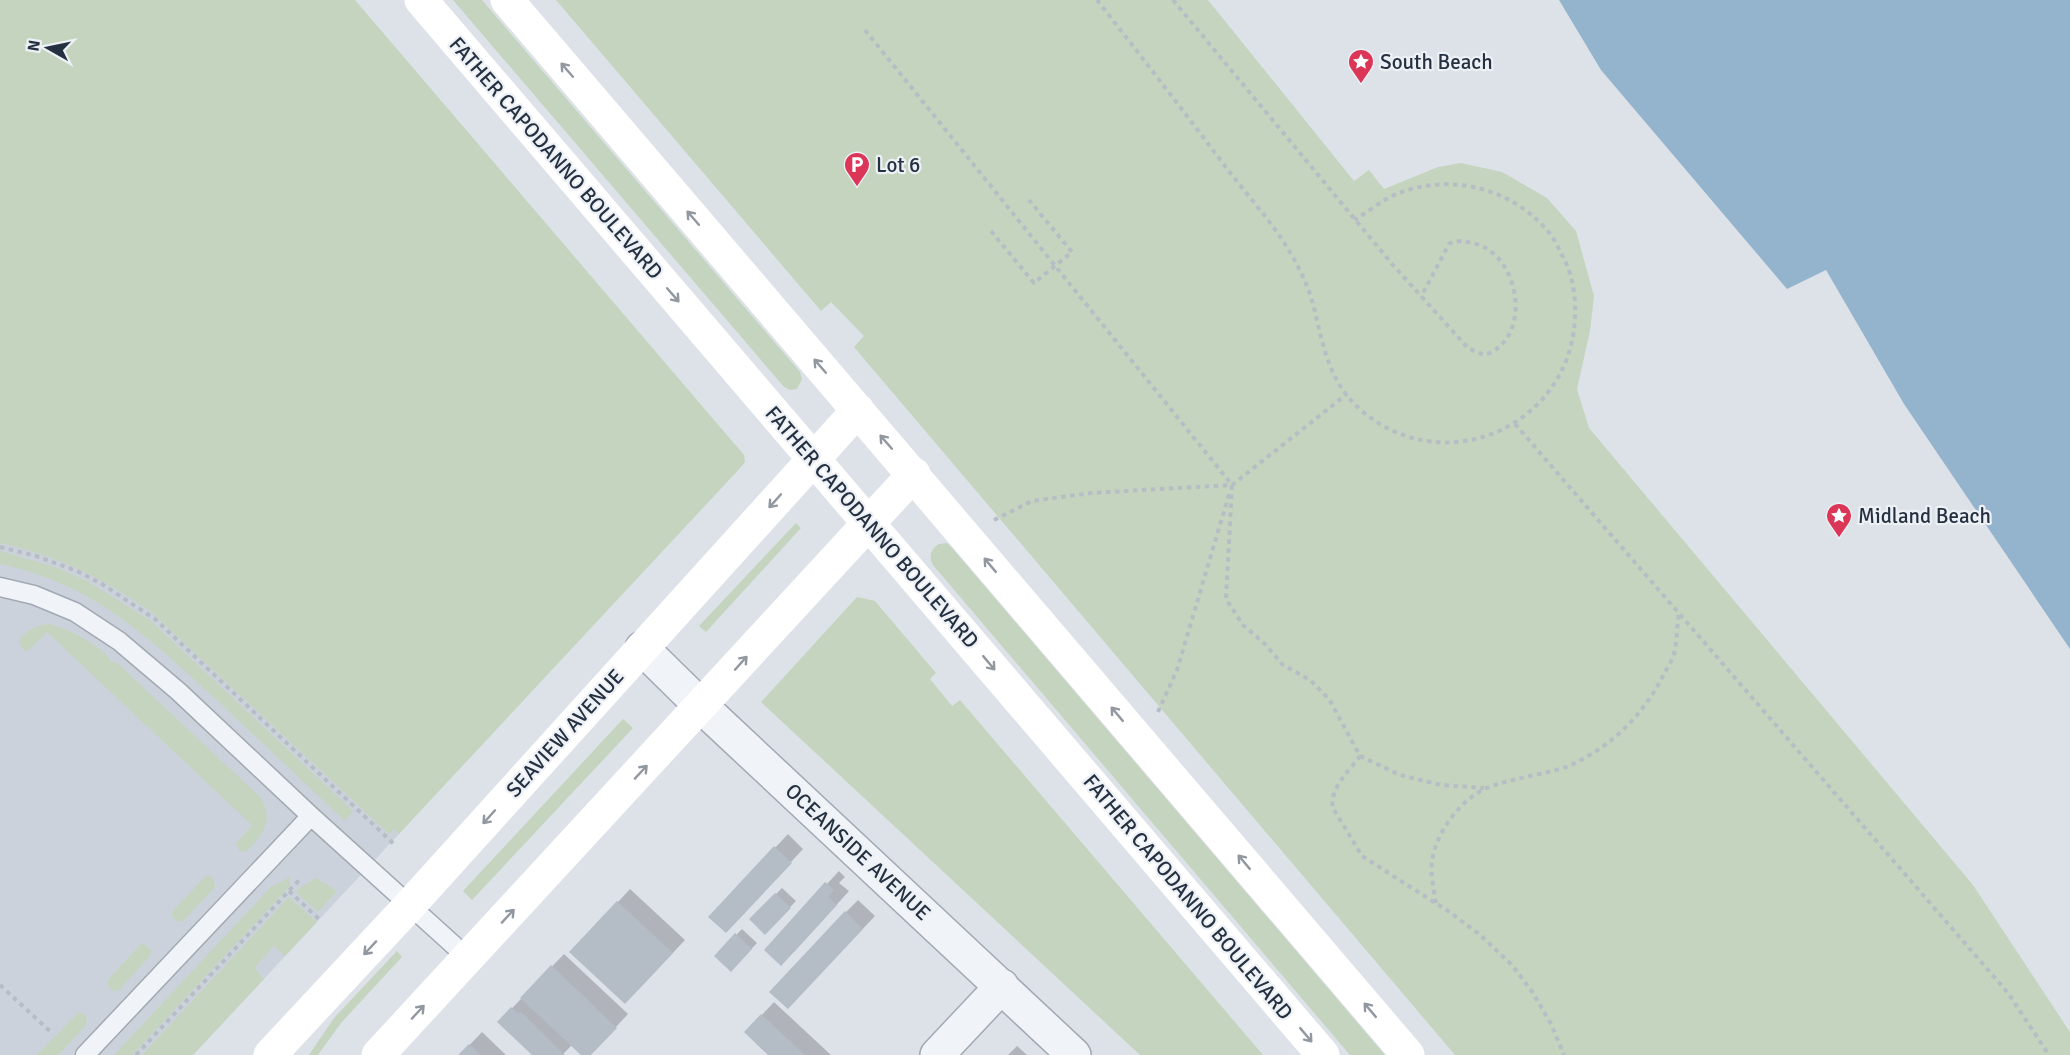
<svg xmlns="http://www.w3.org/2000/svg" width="2070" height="1055" font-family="Signika,sans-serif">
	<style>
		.built { fill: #cbd2db }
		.green { fill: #c4d4be }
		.water { fill: #94b3cd }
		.shadow { fill: #0003 }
		.building { fill: #b4bcc6 }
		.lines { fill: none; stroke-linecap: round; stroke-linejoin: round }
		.lane-casing { stroke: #a2a9b3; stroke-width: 21 }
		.street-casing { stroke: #a2a9b3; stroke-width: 36 }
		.path { stroke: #b7bdc4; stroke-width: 4; stroke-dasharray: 4.5 4.5; stroke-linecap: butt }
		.lane { stroke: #f0f3f7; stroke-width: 18 }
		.street { stroke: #f0f3f7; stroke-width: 33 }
		.secondary { stroke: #fff; stroke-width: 33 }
		.oneway { stroke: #9298a0 }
		.labels { text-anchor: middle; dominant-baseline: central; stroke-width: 4.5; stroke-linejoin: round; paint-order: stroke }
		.poi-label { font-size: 21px; fill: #253141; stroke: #edf1f6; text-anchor: start }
		.street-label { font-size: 21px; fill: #253141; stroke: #edf1f6 }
	</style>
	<rect width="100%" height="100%" fill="#dde2e9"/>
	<path class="built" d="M0 0 410 809 399 834 193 1055H0Z"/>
	<path class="green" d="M0 0H355L744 455 745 462 742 466 399 834 394 829 389 834 150 611C100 577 59 556 0 543Z
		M453 0H482L800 372 802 379 797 389 790 390 784 387Z
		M556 0H1208L1354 181 1369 170 1384 189 1438 167 1461 163 1502 172 1547 198 1576 231 1594 296 1590 331 1577 389 1589 428 1973 885 2070 1032V1055H1455L854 347 864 336 831 302 821 311Z
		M796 523 801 528 706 632 699 626Z
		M947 543 953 549 1385 1055H1350L933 565C928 557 931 548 939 544Z
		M0 551 55 567 87 581 151 621 353 811 345 821C303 781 260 741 218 701 150 639 94 583 0 564Z
		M857 597 875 601 936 673 930 679 952 706 960 700 1263 1055H1140L761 702Z
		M49 624C66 628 104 646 111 662H116L261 798C274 821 263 834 247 851L240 852 236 844 252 825 47 632 29 650 25 651 19 644V640C28 630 36 625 49 624Z
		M623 719 633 728 472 900 463 891Z
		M206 876H210L214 881 215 887 183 921 178 922 172 916V912Z
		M290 877V886L132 1055H114L271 887Z
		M316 878 337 891 318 912 295 891Z
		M289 897 317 922 285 956 274 946 254 968 264 979 193 1055H142Z
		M144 944 151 950 150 956 118 991H113L108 985V980L140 945Z
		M397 951 402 957 341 1023 318 1055H309L334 1018Z
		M79 1012 85 1015 87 1019 86 1025 58 1055H37Z"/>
	<path class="water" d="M1559 0H2070V649L1904 404 1826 270 1787 289 1601 70Z"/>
	<path class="shadow" d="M788 834 803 849 739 919 710 917Z
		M839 871 845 877 839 883 849 891 794 952 766 950Z
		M782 888 796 901 765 933 751 919Z
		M630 889 685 940 638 990 572 952Z
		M858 900 875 916 800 995 846 912Z
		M742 929 757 943 731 970 716 956Z
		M564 954 628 1014 590 1055H583L572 1045 562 1055H534L499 1022Z
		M774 1002 831 1055H770L746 1032Z
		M482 1032 506 1055H460Z
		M1017 1046 1027 1055H1008Z"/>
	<path class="building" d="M774 846 792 863 726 933 708 917Z
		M825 882 834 890 828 897 837 905 781 966 764 950Z
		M775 893 791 908 765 935 749 919Z
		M617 901 673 953 625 1004 569 952Z
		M845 911 863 929 788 1009 769 992Z
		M735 933 752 949 731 972 714 956Z
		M551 965 617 1028 591 1055H581L520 998Z
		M511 1007 518 1013 521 1012 565 1055H532L497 1022Z
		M761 1014 805 1055H768L744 1032Z
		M469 1044 481 1055H458Z"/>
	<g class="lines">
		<defs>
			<path id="lane" d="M0 587 34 595 75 612 119 641 178 691 311 816 469 959
				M85 1055 311 816"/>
			<path id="street" d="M642 648 701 706 1074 1055
				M937 1055 1002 986"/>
		</defs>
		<use href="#lane" class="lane-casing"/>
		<use href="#street" class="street-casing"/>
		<path class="path" d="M1097 0C1141 56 1185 113 1228 170 1248 196 1271 221 1288 249 1298 265 1308 285 1313 304 1323 344 1328 382 1362 411 1446 482 1571 425 1575 317 1576 298 1573 276 1564 259 1560 251 1556 242 1551 235 1513 187 1448 171 1392 196 1380 202 1367 212 1355 220
			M1173 0 1392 264 1468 348 1484 355C1533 341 1522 253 1472 243 1464 241 1455 240 1449 244L1421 297
			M865 30 1232 485 1226 599 1243 625 1265 644 1283 665 1310 680 1329 699 1360 756C1349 771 1329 789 1333 808L1362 856 1448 911 1479 934 1512 965 1533 993 1551 1024 1564 1055
			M991 231 1034 283 1072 252 1029 200
			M1515 424 2008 993 2049 1055
			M994 520 1032 501 1091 493 1232 485 1347 394
			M0 547 36 556 77 571 102 584 155 619 394 844
			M1158 712 1177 670 1230 491
			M1360 756 1400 775 1441 785 1484 788
			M289 891 321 921
			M1436 903C1434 889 1430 875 1432 862 1435 833 1461 799 1487 788 1496 784 1505 782 1513 780 1535 774 1559 772 1579 761 1616 742 1645 712 1664 674 1667 668 1672 661 1674 654 1677 641 1677 626 1679 613
			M0 985 53 1034
			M136 1055 301 878"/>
		<use href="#lane" class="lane"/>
		<use href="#street" class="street"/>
		<path class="secondary" d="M421 0 1323 1055
			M507 0 1408 1055
			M270 1055 410 905 858 410
			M378 1055 914 474"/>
	</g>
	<defs><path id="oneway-shaft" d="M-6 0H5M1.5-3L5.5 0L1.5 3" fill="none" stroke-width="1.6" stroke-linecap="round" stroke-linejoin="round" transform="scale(1.5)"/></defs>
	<g class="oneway">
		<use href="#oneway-shaft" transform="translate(567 70) rotate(-131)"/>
		<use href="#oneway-shaft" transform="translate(693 218) rotate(-131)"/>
		<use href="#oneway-shaft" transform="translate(673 295) rotate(49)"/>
		<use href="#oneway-shaft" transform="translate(820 366) rotate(-131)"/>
		<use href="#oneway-shaft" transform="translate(886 442) rotate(-131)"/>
		<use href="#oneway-shaft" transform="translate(775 501) rotate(132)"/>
		<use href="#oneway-shaft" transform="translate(990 565) rotate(-130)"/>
		<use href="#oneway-shaft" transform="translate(741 663) rotate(-48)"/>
		<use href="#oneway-shaft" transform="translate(989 663) rotate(50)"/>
		<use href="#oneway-shaft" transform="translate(1117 714) rotate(-130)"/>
		<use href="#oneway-shaft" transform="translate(641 772) rotate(-47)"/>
		<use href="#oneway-shaft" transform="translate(489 817) rotate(132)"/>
		<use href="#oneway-shaft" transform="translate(1244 862) rotate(-130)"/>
		<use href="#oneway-shaft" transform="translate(508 916) rotate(-47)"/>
		<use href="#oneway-shaft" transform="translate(370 948) rotate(133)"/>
		<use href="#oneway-shaft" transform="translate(1370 1010) rotate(-130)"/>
		<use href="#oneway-shaft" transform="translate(418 1012) rotate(-47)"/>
		<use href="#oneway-shaft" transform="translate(1306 1035) rotate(50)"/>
	</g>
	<defs>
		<symbol id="sight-pin" viewBox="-11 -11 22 30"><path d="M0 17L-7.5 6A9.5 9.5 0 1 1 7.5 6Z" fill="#db3557" stroke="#edf1f6"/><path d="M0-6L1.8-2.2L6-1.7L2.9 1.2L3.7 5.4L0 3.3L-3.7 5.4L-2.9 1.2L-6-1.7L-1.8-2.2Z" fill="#fff"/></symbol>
		<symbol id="parking-pin" viewBox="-11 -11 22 30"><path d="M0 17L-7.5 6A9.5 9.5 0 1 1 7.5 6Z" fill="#db3557" stroke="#edf1f6"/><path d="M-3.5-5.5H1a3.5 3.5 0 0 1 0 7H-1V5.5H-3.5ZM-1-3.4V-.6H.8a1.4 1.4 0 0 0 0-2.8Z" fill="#fff"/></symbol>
	</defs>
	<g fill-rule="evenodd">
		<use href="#sight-pin" x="1346" y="47" width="30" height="40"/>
		<use href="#parking-pin" x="842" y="150" width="30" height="40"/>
		<use href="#sight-pin" x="1824" y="501" width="30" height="40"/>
	</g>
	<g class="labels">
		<g class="poi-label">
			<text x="1380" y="62">South Beach</text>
			<text x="876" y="165">Lot 6</text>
			<text x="1858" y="516">Midland Beach</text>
		</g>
		<g class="street-label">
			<text transform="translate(556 158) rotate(49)">FATHER CAPODANNO BOULEVARD</text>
			<text transform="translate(872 527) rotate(49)">FATHER CAPODANNO BOULEVARD</text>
			<text transform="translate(565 733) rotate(-48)">SEAVIEW AVENUE</text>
			<text transform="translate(858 852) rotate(43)">OCEANSIDE AVENUE</text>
			<text transform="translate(1188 897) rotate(50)">FATHER CAPODANNO BOULEVARD</text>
		</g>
	</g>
	<g transform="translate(48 48) rotate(279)" stroke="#edf1f6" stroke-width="4.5" paint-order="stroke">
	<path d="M0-4.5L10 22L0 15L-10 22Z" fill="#253141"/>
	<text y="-9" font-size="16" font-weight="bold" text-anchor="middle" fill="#253141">N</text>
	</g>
</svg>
